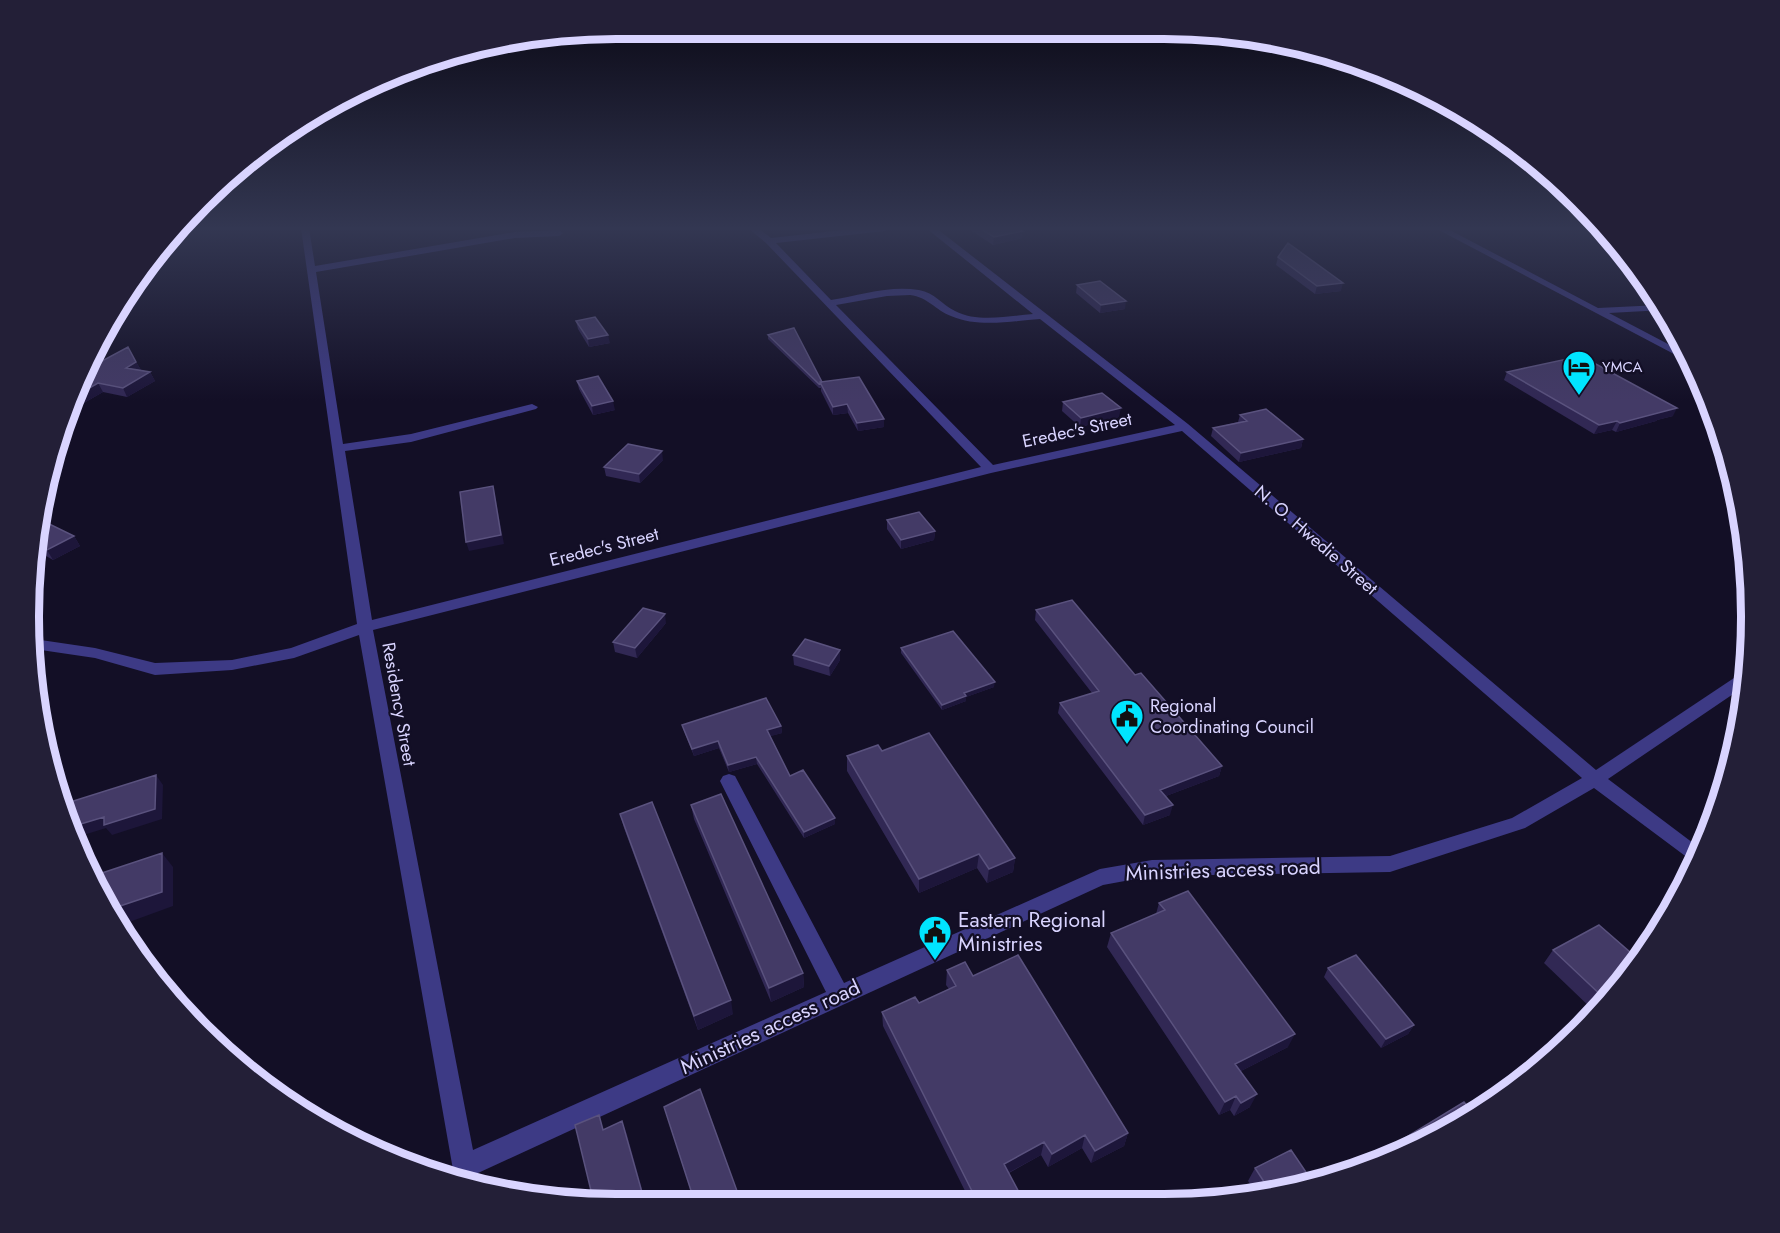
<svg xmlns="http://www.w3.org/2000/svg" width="1780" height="1233" font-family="Jost,sans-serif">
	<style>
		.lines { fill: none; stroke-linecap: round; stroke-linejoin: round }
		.minor { fill: #3d3a85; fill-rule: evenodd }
		.wall { fill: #312854 }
		.shaded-wall { fill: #1d163a }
		.building { fill: #433a66; stroke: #5a527e; stroke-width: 1.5 }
		.labels { text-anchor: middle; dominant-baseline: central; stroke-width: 4.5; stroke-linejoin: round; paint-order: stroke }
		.far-poi-label { font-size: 15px; fill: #d9d4ff; stroke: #130f26; text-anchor: start }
		.street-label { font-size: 18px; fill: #d9d4ff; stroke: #130f26 }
		.poi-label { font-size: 18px; fill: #d9d4ff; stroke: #130f26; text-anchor: start }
		.near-street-label { font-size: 21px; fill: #d9d4ff; stroke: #130f26 }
		.near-poi-label { font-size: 21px; fill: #d9d4ff; stroke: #130f26; text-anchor: start }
		.rim { fill: none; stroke: #d9d4ff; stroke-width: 8 }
	</style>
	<rect width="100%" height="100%" fill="#130f26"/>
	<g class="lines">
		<path class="minor" d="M301 228H309L315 266 515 232 559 230 563 233 559 236 515 238 316 272 343 444 411 434 532 404 538 407 536 409 411 442 345 451 372 620 981 467 766 243 748 228H758L771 238 861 228H889L885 231 776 243 831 300C860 295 890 285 919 290 935 293 941 304 955 311 978 323 1008 316 1033 314L926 228H936L1188 424 1596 770 1740 674 1747 673 1745 686 1608 779 1701 849 1696 864 1594 788 1525 828 1390 872 1152 876 1103 885 478 1173 479 1187 455 1181 359 635 294 658 232 670 155 675 95 658 34 649V639L95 648 155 663 232 660 291 648 357 624ZM910 295C928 297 935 310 951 316 979 328 1011 321 1040 319L1175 425 993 465 836 305 887 296ZM1182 431 1582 778 1512 818 1390 856 1152 860 1100 869 844 983 735 776 729 774 723 776 720 781 826 992 473 1150 373 630 991 473Z
			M1435 228H1446L1598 308 1660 305 1664 310 1609 313 1687 354 1691 363Z"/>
	</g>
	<path class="wall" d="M967 228H1018L1022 238 993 245Z
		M1278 257 1341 291 1315 294 1276 265Z
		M1077 285 1125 309 1100 313 1076 293Z
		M576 321 610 343 589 347 578 329Z
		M768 335 822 382 884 427 858 431 848 413 833 415 821 391V388H819L768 339Z
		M136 362 141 370 150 372 155 381 127 397 103 392 70 411 68 410 73 391Z
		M1507 372 1673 416 1657 420 1656 421 1616 432 1612 430 1594 434 1504 380Z
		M577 381 615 410 593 415 579 389Z
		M1063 402 1119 417 1080 427 1062 411Z
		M1240 415 1303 439 1301 448 1239 462 1211 436 1213 428 1238 422Z
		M663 460 640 483 606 476 604 467Z
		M887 520 935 531 934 540 901 549 887 529Z
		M74 536 80 546 53 560 34 549V539Z
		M1036 610 1135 675 1222 766 1219 776 1166 796 1170 815 1143 825 1058 713 1060 703 1092 693 1035 620Z
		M666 623 637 658 615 652 613 642Z
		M901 648 994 687 966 697V701L942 710 901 653Z
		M840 650V660L830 676 794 665 793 655Z
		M682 725 781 726 782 733 770 736 790 776 835 818V824L804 838 757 764 729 772 719 748 694 756 684 731Z
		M882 751 1015 858 1013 872 987 883 977 868 919 893 847 771V756Z
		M691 805 803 973 804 987 771 1002 694 819Z
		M620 814 733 1014 698 1030 624 828Z
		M1159 903 1288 1047 1241 1071 1250 1107 1234 1116 1230 1110 1219 1115 1107 947 1111 933 1156 914Z
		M1553 950 1630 974 1595 1012 1544 963Z
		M1328 968 1414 1025 1408 1034 1381 1048 1324 977Z
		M947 970 973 976 1128 1133 1124 1146 1091 1163 1082 1148 1048 1167 1041 1155 1009 1173 1022 1198 1021 1201H970L883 1026 882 1012 919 1003 949 989 946 985Z
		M1400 1141 1423 1144 1396 1152 1394 1149Z
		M1255 1168 1310 1178 1257 1194 1248 1181Z"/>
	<path class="shaded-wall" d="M1023 231 1022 238 993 245 994 237Z
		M1343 283 1341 291 1315 294 1317 286Z
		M1126 301 1125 309 1100 313 1101 305Z
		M608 335 610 343 589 347 588 339Z
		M136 362 141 370 126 368Z
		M150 372 155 381 127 397 123 388Z
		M98 383 103 392 70 411 69 409 72 398Z
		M613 401 615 410 593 415 592 406Z
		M847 404 848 413 833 415V407Z
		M1121 408 1119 417 1080 427 1081 418Z
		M1677 408 1673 416 1657 420 1656 421 1616 432 1620 423Z
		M884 419V427L858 431 857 423Z
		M1617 421 1612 430 1594 434 1599 425Z
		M1303 439 1301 448 1239 462 1241 453Z
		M662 451 663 460 640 483 639 474Z
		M57 459 62 468 51 475 55 460Z
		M493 486 495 495 504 544 469 551 466 542Z
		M935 531 934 540 901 549V540Z
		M74 536 80 546 53 560 47 550Z
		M665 614 666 623 637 658 635 648Z
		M840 650V660L830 676 829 666Z
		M995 682 994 687 966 697V701L942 710V705L964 693Z
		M781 726 782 733 768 737 767 730Z
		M718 741 719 748 694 756 692 749Z
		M756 757 757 764 729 772 728 765Z
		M1222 766 1219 776 1158 799 1160 790Z
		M156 775 163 785 162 819 112 835 106 828 77 837 74 826Z
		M1173 805 1170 815 1143 825 1145 815Z
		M835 818V824L804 838V832Z
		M162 853 173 867V906L121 925 111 909Z
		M979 854 977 868 919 893V879Z
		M1015 858 1013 872 987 883 989 869Z
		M803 973 804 987 771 1002 769 988Z
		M731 1000 733 1014 698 1030 694 1016Z
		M1414 1025 1408 1034 1381 1048 1386 1039Z
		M1295 1034 1288 1047 1229 1077 1235 1064Z
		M1257 1094 1250 1107 1234 1116 1241 1103Z
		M1236 1096 1230 1110 1219 1115 1225 1102Z
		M622 1121 627 1134 646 1203H645Z
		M1128 1133 1124 1146 1091 1163 1095 1151Z
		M1085 1135 1082 1148 1048 1167 1052 1154Z
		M1044 1142 1041 1155 1002 1176 1004 1164Z"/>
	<path class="building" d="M979 228H1018L1023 231 994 237Z
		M1288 243 1343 283 1317 286 1278 257Z
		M1100 281 1126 301 1101 305 1077 285Z
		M595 317 608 335 588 339 576 321Z
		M794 328 822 382 819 384 768 335Z
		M128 347 136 362 126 368 150 372 123 388 98 383 72 398 73 391 87 369Z
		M1581 356 1677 408 1620 423 1617 421 1599 425 1507 372Z
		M598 376 613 401 592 406 577 381Z
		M859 377 884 419 857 423 847 404 833 407 820 382Z
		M1102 393 1121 408 1081 418 1063 402Z
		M1266 409 1303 439 1241 453 1213 428 1247 421 1240 415Z
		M628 444 662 451 639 474 604 467Z
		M493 486 501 535 466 542 460 492Z
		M919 512 935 531 901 540 887 520Z
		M39 519 74 536 47 550 34 543V539Z
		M1072 600 1135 675 1141 673 1222 766 1160 790 1173 805 1145 815 1060 703 1099 691 1036 610Z
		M643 608 665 614 635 648 613 642Z
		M953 631 995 682 964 693 966 696 942 705 901 648Z
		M805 639 840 650 829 666 793 655Z
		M766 698 781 726 767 730 790 776 803 770 835 818 804 832 756 757 728 765 718 741 692 749 682 725Z
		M929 733 1015 858 989 869 979 854 919 879 847 756 878 745 882 751Z
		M156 775 155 809 104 825V817L74 826 67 803Z
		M721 794 803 973 769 988 691 805Z
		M652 802 731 1000 694 1016 620 814Z
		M162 853V892L111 909 90 877Z
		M1188 891 1295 1034 1235 1064 1257 1094 1241 1103 1236 1096 1225 1102 1111 933 1165 910 1159 903Z
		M1599 925 1639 960 1630 974 1606 1000 1553 950Z
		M1018 955 1128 1133 1095 1151 1085 1135 1052 1154 1044 1142 1004 1164 1022 1198 1017 1201H977L882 1012 915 997 919 1003 956 986 947 970 965 962 973 976Z
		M1356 955 1414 1025 1386 1039 1328 968Z
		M700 1089 741 1202 695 1203 664 1107Z
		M1464 1102 1472 1111 1423 1144 1407 1149 1400 1141Z
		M599 1115 603 1130 622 1121 645 1203H594L575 1125Z
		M1291 1150 1310 1178 1270 1191 1255 1168Z"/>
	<linearGradient id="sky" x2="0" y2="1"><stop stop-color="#0a0815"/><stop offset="0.57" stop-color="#333752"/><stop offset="1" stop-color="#333752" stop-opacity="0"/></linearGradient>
	<rect width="1780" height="401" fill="url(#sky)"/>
	<defs>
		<symbol id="hotel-pin" viewBox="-11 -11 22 30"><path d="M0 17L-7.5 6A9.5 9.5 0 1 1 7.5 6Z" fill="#00e5ff" stroke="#130f26"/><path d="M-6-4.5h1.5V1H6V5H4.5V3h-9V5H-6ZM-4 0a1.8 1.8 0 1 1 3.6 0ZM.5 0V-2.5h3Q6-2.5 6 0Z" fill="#111"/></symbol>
		<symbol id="civic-pin" viewBox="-11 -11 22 30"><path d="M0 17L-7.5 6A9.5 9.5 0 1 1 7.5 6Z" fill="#00e5ff" stroke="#130f26"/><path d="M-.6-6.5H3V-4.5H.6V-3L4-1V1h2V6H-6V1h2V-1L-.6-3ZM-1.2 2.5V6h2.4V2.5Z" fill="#111"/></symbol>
	</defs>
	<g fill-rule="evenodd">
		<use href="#hotel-pin" x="1560" y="348" width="38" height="52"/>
		<use href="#civic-pin" x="1108" y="697" width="38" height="52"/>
		<use href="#civic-pin" x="916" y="913" width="38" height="52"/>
	</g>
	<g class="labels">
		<g class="far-poi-label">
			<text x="1602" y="367">YMCA</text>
		</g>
		<g class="street-label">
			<text transform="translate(1077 430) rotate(-12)">Eredec's Street</text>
			<text transform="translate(1316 540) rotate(41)">N. O. Hwedie Street</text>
			<text transform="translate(604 547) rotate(-14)">Eredec's Street</text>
			<text transform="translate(399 704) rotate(80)">Residency Street</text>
		</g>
		<g class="poi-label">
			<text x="1150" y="706">Regional<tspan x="1150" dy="21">Coordinating Council</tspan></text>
		</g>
		<g class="near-street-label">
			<text transform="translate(1223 870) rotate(-2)">Ministries access road</text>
			<text transform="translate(770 1027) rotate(-25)">Ministries access road</text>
		</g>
		<g class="near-poi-label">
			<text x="958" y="920">Eastern Regional<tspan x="958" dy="24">Ministries</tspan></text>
		</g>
	</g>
	<path d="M0 0H1780V1233H0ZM616 39H1164A577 577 0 0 1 1741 616V617A577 577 0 0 1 1164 1194H616A577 577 0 0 1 39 617V616A577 577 0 0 1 616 39Z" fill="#231f37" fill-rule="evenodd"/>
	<path class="rim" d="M616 39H1164A577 577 0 0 1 1741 616V617A577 577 0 0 1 1164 1194H616A577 577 0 0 1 39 617V616A577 577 0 0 1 616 39Z"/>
</svg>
